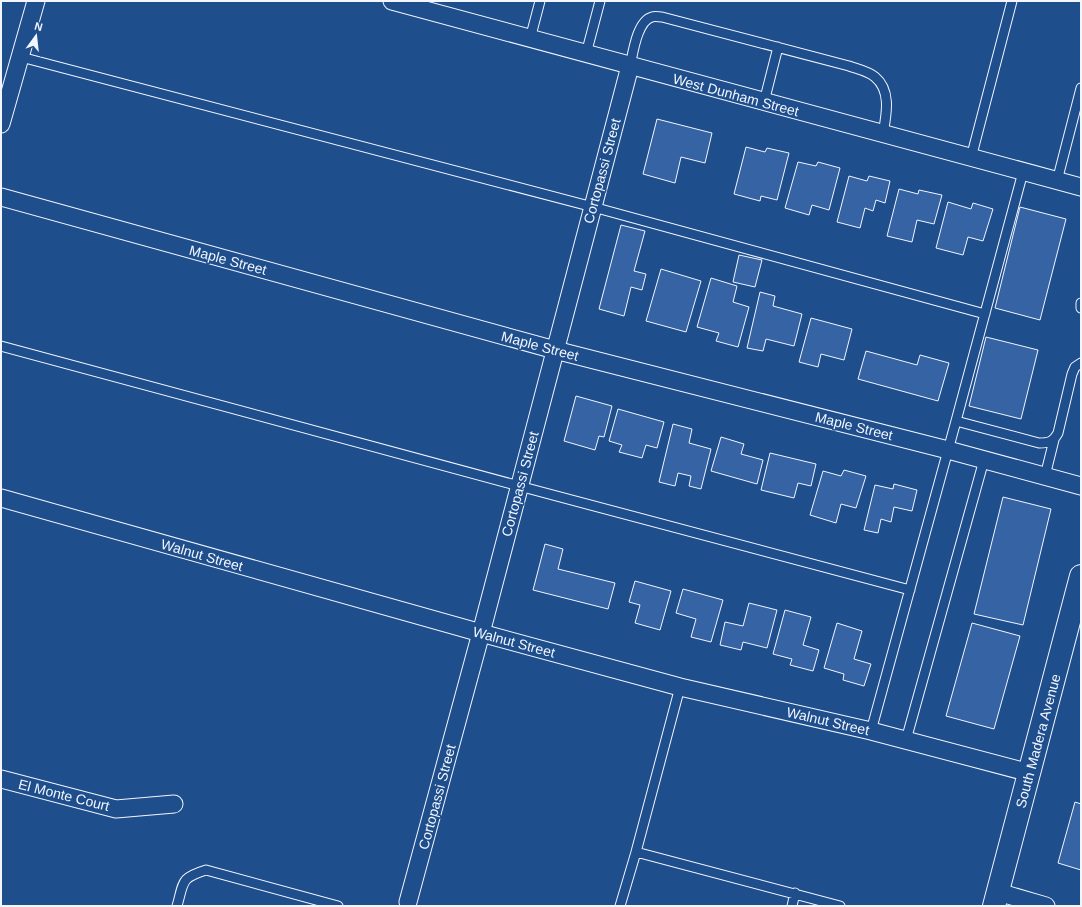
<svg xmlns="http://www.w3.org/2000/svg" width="1082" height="907" font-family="Arial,sans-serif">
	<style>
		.building { fill: #3563a3; stroke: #f2f6ff }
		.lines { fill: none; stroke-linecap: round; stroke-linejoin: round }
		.lane-casing { stroke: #f2f6ff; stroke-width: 11 }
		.street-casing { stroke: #f2f6ff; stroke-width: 19 }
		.primary-casing { stroke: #f2f6ff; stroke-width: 24 }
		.lane { stroke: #1f4e8c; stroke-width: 9 }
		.street { stroke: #1f4e8c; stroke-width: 17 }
		.primary { stroke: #1f4e8c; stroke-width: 22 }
		.labels { text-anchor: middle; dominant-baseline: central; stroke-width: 3; stroke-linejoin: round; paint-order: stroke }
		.street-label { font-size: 14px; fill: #f2f6ff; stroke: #1f4e8c }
	</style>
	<rect width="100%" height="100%" fill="#1f4e8c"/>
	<path class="building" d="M657 119 712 133 705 163 681 157 675 183 643 174Z
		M746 147 765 152 767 148 789 153 777 200 761 196 760 201 734 194Z
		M798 162 816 166 818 162 840 168 829 210 812 205 809 215 785 208Z
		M849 176 867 181 869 176 890 181 885 203 876 200 873 211 865 208 860 228 837 222Z
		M899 189 918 194 919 190 942 195 934 224 917 220 912 242 887 236Z
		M948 202 971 209 973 203 993 209 983 241 968 237 963 255 936 248Z
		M1020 207 1066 219 1040 320 995 308Z
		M621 225 645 231 634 271 646 274 642 290 631 287 624 316 599 309Z
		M739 255 762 260 755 287 733 282Z
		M661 269 701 281 686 332 646 321Z
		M711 278 737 286 733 302 749 307 738 347 716 341 719 333 697 327Z
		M760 292 775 296 773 306 802 314 794 346 766 339 763 351 747 348Z
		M811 318 852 329 844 360 821 354 818 367 799 362Z
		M986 337 1038 350 1021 419 969 406Z
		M866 351 917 365 920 355 949 363 938 401 858 379Z
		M576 396 612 406 604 437 599 436 595 450 564 441Z
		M618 409 664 422 657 448 646 445 642 458 619 452 622 445 609 441Z
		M673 424 692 429 689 443 711 449 701 489 689 486 691 476 678 473 675 486 659 482Z
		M721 437 744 444 741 454 763 460 757 484 711 471Z
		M770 453 816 464 811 486 798 483 794 498 761 490Z
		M844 470 866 476 856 508 841 504 836 523 810 515 823 471 841 476Z
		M894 484 917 490 912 511 894 507 891 522 881 519 878 533 864 530 875 485 893 489Z
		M1003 497 1051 509 1023 625 974 614Z
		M545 544 563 549 558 569 615 583 608 609 533 590Z
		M635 581 671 591 660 630 635 623 640 605 629 602Z
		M683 589 723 600 711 642 691 637 696 619 676 613Z
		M749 603 777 610 767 648 743 642 741 650 720 645 725 622 743 626Z
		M785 610 811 617 803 645 819 650 813 671 790 665 792 659 773 654Z
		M837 623 862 631 854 659 871 664 864 686 843 680 844 674 824 668Z
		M972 623 1020 636 994 729 946 716Z
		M1075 802 1081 804V870L1058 863Z"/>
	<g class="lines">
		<defs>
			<path id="lane" d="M530 39 540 1
				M586 54 600 1
				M21 57 593 207 985 314
				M630 66C633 53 637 21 652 17 655 16 659 17 662 17L849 66C857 69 868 71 875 77 892 91 886 116 883 134
				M764 102 778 47
				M971 158 1012 1
				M1057 181 1081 88
				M1081 303V308
				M1 346 519 486 910 590
				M956 421 1039 443C1049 443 1053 442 1058 433L1072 374 1075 367 1081 363
				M1045 476 1054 440
				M680 687 636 852 840 906
				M871 731 956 421 1023 172
				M906 740 984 460
				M177 906C184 882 180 878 206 870L338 906
				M620 906 636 852
				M792 906 795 893"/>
			<path id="street" d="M392 1 1081 187
				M1 124 36 1
				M1 197 555 350 948 450 1081 486
				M1 498 481 633 680 687 871 731 1030 773
				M1 779 116 809 174 804
				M998 892 1046 906
				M408 902 481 633 630 66"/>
			<path id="primary" d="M994 906 1081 576"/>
		</defs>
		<use href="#lane" class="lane-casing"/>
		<use href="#street" class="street-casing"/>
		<use href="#primary" class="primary-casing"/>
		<use href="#lane" class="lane"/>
		<use href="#street" class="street"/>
		<use href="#primary" class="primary"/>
	</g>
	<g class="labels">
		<g class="street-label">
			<text transform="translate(736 95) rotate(15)">West Dunham Street</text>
			<text transform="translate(602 171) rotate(-75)">Cortopassi Street</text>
			<text transform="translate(228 260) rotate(15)">Maple Street</text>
			<text transform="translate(540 346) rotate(15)">Maple Street</text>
			<text transform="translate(854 426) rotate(14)">Maple Street</text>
			<text transform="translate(520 484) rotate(-75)">Cortopassi Street</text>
			<text transform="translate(202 555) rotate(16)">Walnut Street</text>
			<text transform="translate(514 642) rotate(15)">Walnut Street</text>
			<text transform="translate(828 721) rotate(13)">Walnut Street</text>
			<text transform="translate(1038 741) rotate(-75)">South Madera Avenue</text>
			<text transform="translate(64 795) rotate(14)">El Monte Court</text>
			<text transform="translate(437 797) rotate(-75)">Cortopassi Street</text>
		</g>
	</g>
	<rect width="1082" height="907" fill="none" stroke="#f2f6ff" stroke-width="4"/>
	<g transform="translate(36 36) rotate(15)" stroke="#1f4e8c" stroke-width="3" paint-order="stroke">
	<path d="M0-3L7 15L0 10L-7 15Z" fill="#f2f6ff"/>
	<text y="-6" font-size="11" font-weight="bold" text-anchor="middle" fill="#f2f6ff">N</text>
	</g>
</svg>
